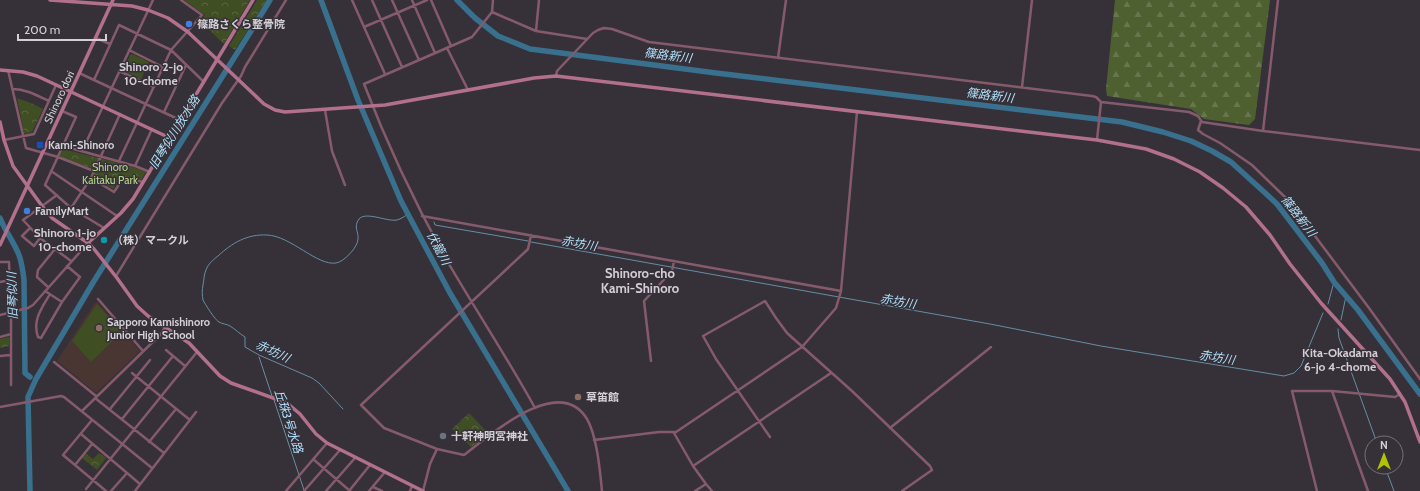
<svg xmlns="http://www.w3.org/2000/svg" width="1420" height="491" font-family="Cabin,'Noto Sans JP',sans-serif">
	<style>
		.education { fill: #493532 }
		.grass { fill: #3f4e23 }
		.forest { fill: url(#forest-firs) }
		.park { fill: url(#park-crowns) }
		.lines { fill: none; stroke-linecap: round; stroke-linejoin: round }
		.stream { stroke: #668da3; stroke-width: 1 }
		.river { stroke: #38708d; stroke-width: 5.5 }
		.street { stroke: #855b6c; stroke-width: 2.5 }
		.secondary { stroke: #b2708c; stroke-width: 3.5 }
		.shop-dot { fill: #3f7fe0; stroke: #363139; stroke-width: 1.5 }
		.transit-dot { fill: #1a4fb4; stroke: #363139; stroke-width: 1.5 }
		.culture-dot { fill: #0f9aa8; stroke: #363139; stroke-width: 1.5 }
		.education-dot { fill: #8d6e63; stroke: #363139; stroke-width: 1.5 }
		.worship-dot { fill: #6b7280; stroke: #363139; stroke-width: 1.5 }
		.labels { text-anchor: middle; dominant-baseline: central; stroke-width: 3; stroke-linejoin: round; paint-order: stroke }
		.poi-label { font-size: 11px; font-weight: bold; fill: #d3d0d5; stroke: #363139; text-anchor: start }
		.street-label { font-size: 11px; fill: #d3d0d5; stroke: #363139 }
		.park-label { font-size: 11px; fill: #b7d388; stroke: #363139 }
		.water-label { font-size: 12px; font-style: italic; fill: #afdffa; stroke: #363139 }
		.neighbourhood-label { font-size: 12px; font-weight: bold; fill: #d3ccd6; stroke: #363139 }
		.quarter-label { font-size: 13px; font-weight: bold; fill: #d3ccd6; stroke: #363139 }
	</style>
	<defs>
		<pattern id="forest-firs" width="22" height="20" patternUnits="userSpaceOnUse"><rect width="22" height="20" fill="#4e6030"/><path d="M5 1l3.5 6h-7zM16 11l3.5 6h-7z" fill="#67764d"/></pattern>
		<pattern id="park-crowns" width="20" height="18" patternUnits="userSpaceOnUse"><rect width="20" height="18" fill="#3f4e23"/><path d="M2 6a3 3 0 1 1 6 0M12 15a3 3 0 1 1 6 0" fill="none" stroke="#5a6642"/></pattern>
	</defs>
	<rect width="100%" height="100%" fill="#363139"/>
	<path class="education" d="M97 302 140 351 96 393 57 361 94 304Z"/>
	<path class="grass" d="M97 304 122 332 91 362 72 341Z"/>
	<path class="forest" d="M1115 0H1270L1255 119 1249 125 1204 119 1191 109 1107 96 1106 89Z"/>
	<path class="park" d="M184 0H250L224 44 200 21 205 15Z
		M257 0H267L235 50 229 46Z
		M132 54 149 62 141 79 124 71 130 55Z
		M17 98 31 103 43 109 32 132 25 134 24 133Z
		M63 149 130 166 146 172 141 180 122 175 113 189 93 177 95 169 59 157Z
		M9 337V346L0 348V339Z
		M469 413 489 434 471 447 452 429Z
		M85 453 93 459 99 453 106 458 97 470 82 458Z"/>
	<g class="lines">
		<path class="stream" d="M434 222 435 225 528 241
			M531 242 990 324 1101 346 1284 376 1294 373 1301 366 1323 313
			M1328 304 1334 282
			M1341 320 1346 296
			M1338 329 1339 338 1377 443
			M259 357 272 396
			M274 400 304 490
			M343 409 319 383 312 378 259 355 245 347V337C240 334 235 329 230 326 227 324 222 324 219 322 215 320 205 304 203 300 202 295 202 290 203 285 204 280 204 274 206 270 208 264 213 260 218 256 232 243 247 234 267 235 291 236 317 266 336 263 344 262 358 247 358 239 359 232 353 227 359 219 366 211 387 222 397 220 401 219 405 216 408 214
			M1385 467 1394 491"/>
		<path class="river" d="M321 0 358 100 401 201 450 293 568 491
			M457 0 475 18 498 36 530 49 716 73 1122 122 1163 132 1191 141 1212 151 1231 162 1263 191 1277 204 1322 263 1334 282 1358 310 1420 394
			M0 218C5 231 14 242 19 255 22 263 23 272 24 280L25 373 30 377
			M30 491 28 397 36 379 94 281 256 23 270 0"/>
		<path class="street" d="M352 0 385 74
			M372 0 402 67
			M392 0 419 60
			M412 0 435 53
			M431 0 451 46
			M493 0 492 12 472 37 364 84C387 144 415 203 446 259 475 309 507 357 535 408
			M492 12 536 31 587 39
			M364 27 427 0
			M536 31 539 0
			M96 38 110 44
			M447 48 468 90
			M129 50 163 67
			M778 58 786 0
			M8 70 26 148 58 157 94 171
			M119 71 154 87
			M79 73 180 120
			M556 76 557 71 593 33 598 30 604 28 612 29 649 42 1092 96 1096 97 1101 102 1097 140
			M94 80 119 25 171 50 204 82
			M1022 87 1032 0
			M13 89C26 89 38 96 49 101
			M1101 102 1189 112 1198 116 1202 122 1263 131 1420 150
			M325 110 332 151 345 185
			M62 111 76 117 45 185 71 208 104 228
			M164 112 186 65
			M1201 121 1198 130 1203 134 1220 143 1252 165 1288 200 1369 308 1420 379
			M1263 131 1278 0
			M4 140 34 134 56 85
			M63 146 135 166 150 172
			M82 151 153 0
			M119 161 171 50 202 15 181 0
			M135 166 152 129
			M51 171 117 216
			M91 178 114 192 124 177 143 182
			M57 195 23 220 40 238 71 261
			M71 208 91 178 120 114
			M422 216 841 291
			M30 228 22 236 34 246 40 238
			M0 262H9L11 312V385
			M116 276 222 103 241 76 245 67 286 0
			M0 282 10 280
			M48 287 37 277 38 270 55 249
			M45 291 62 302
			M50 294C42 308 32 320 38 337L41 338 62 302 80 277 67 266
			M98 299 143 351
			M0 315 28 308 33 305 88 243
			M0 337 11 334
			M166 350 185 366
			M0 356 10 355
			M651 361 644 301 672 271 674 261
			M54 362 96 396
			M132 373 190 420
			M1332 391 1395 397 1400 394
			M95 398 164 453
			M0 407 61 396 64 397 152 468
			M110 409 150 360
			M82 411 161 334 165 327
			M122 419 173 356
			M92 420 63 455 106 491
			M890 428 991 347
			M674 433 693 466 706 484
			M81 434 140 484
			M770 437 716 359 703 336 765 301 776 318 787 333 852 391 930 466 932 470 902 491
			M594 440 659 432H676L802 347 836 308 841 291 857 112
			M149 442 176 409
			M437 449 384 428 361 405 526 251 528 249 531 235
			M313 459 350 491
			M75 465 92 444
			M693 466 831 373
			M373 487 382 491
			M86 489 197 352
			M111 491 127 473
			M135 491 196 412
			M286 491 327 443
			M304 491 340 450
			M326 491 355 458
			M349 491 370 465
			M369 491 385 472
			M410 491 412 486
			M423 491 430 464 437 449 464 455C490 435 559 373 587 419 597 436 600 471 602 491
			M695 491 706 484 712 491
			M1317 491 1292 391H1332L1368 491"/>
		<path class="secondary" d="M50 0 132 6 148 10 168 18 188 32 264 104 275 110 285 112 385 105 534 78 556 76 1097 140 1146 149 1174 159 1200 172 1223 188 1246 207 1270 235 1290 264 1321 303 1390 379 1405 402 1420 442
			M0 70 23 72 37 76 170 138
			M0 122 4 140 13 166 42 206 52 218 88 243 94 249 117 278 137 306 148 316 189 343 220 376 231 383 287 403 300 414 316 434 327 443 423 491
			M88 243 121 213 133 199 253 0
			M0 245 113 0"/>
	</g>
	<g class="shop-dot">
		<circle cx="189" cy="24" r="4"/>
		<circle cx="27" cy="211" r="4"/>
	</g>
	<rect class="transit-dot" x="36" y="141" width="8" height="8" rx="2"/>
	<circle class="culture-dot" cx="104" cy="240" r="4"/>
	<g class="education-dot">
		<circle cx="99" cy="328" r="4"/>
		<circle cx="578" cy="397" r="4"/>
	</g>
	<circle class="worship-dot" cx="443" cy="436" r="4"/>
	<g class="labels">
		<g class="poi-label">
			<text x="197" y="24">篠路さくら整骨院</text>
			<text x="48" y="145">Kami-Shinoro</text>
			<text x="35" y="211">FamilyMart</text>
			<text x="112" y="240">（株）マークル</text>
			<text x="107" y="322">Sapporo Kamishinoro<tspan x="107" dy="13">Junior High School</tspan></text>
			<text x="586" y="397">草笛館</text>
			<text x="451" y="436">十軒神明宮神社</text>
		</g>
		<g class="street-label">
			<text transform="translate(59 97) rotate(-65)">Shinoro dori</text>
		</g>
		<g class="park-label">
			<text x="110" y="167">Shinoro<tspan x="110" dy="13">Kaitaku Park</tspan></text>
		</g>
		<g class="water-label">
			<text transform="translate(668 55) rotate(7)">篠路新川</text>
			<text transform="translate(990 95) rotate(7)">篠路新川</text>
			<text transform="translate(174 132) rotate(-58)">旧琴似川放水路</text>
			<text transform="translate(1299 216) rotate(52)">篠路新川</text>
			<text transform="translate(579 243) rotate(10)">赤坊川</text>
			<text transform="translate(439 248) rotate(62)">伏籠川</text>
			<text transform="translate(12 296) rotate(-92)">旧琴似川</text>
			<text transform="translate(898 301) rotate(10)">赤坊川</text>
			<text transform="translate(273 351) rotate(25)">赤坊川</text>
			<text transform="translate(1217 357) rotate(9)">赤坊川</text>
			<text transform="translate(289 421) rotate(72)">丘珠3号水路</text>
		</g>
		<g class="neighbourhood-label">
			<text x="151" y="66">Shinoro 2-jo<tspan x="151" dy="14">10-chome</tspan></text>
			<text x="65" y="232">Shinoro 1-jo<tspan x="65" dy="14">10-chome</tspan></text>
			<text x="1340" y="352">Kita-Okadama<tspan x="1340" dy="14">6-jo 4-chome</tspan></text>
		</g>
		<g class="quarter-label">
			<text x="640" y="273">Shinoro-cho<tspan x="640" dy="15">Kami-Shinoro</tspan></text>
		</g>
	</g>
	<g transform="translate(1384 455)"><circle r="19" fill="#363139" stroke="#757177"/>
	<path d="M0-3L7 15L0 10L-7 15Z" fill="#b0c503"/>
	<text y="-6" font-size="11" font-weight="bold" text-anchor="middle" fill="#d3d0d5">N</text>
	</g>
	<path d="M18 34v6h88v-6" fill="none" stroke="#d3d0d5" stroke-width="2"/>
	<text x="24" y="34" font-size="12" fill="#d3d0d5" stroke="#363139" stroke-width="3" paint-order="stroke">200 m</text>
</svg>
